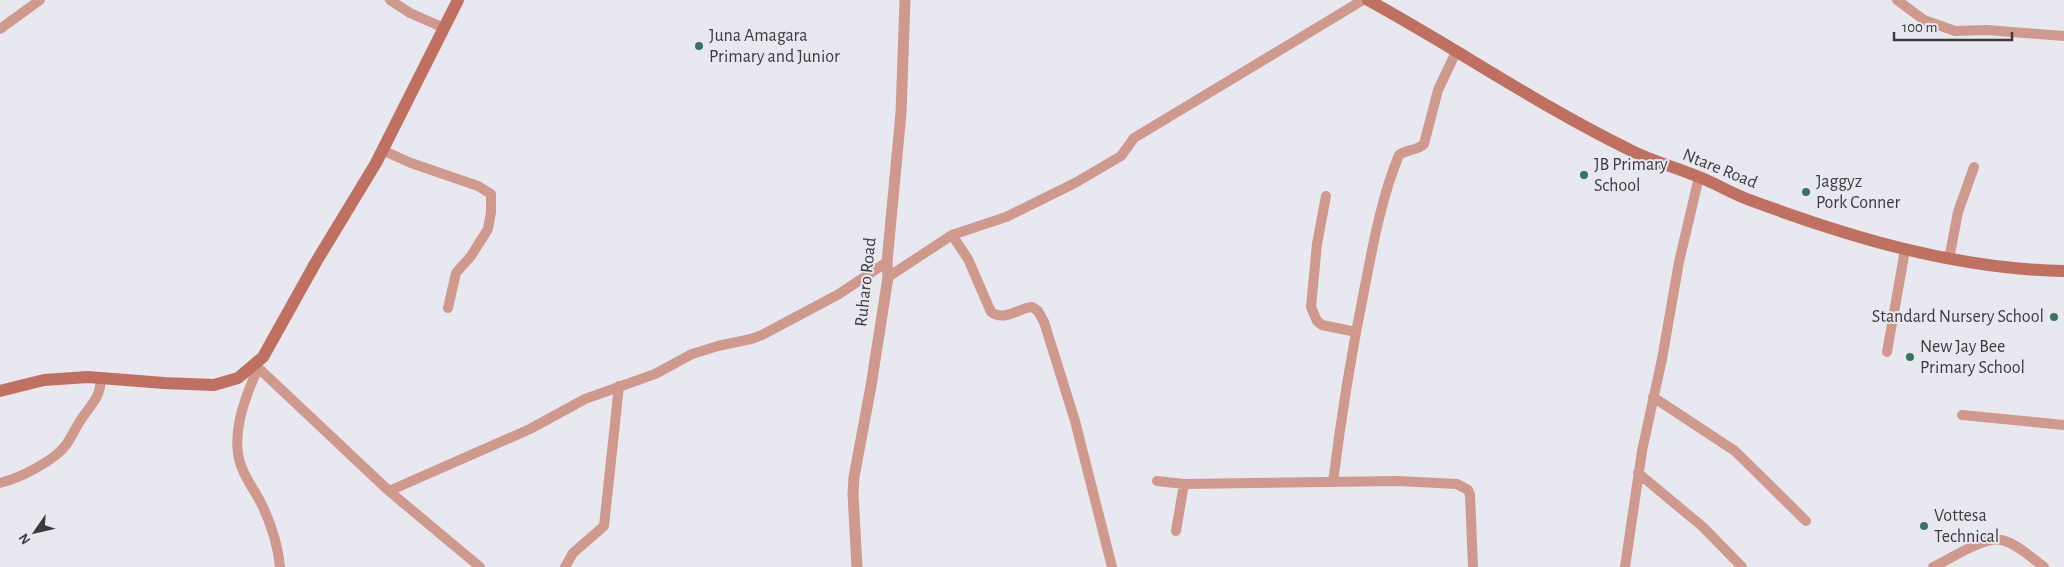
<svg xmlns="http://www.w3.org/2000/svg" width="2064" height="567" font-family="'Alegreya Sans',sans-serif">
	<style>
		.lines { fill: none; stroke-linecap: round; stroke-linejoin: round }
		.minor { stroke: #d0998d; stroke-width: 10 }
		.tertiary { stroke: #d0998d; stroke-width: 11 }
		.secondary { stroke: #c07060; stroke-width: 12 }
		.poi-dot { fill: #377561; stroke: #e8e8f1; stroke-width: 2 }
		.labels { text-anchor: middle; dominant-baseline: central; stroke-width: 4; stroke-linejoin: round; paint-order: stroke }
		.poi-label { font-size: 18px; fill: #3c3c3f; stroke: #e8e8f1; text-anchor: start }
		.street-label { font-size: 18px; fill: #3c3c3f; stroke: #e8e8f1 }
	</style>
	<rect width="100%" height="100%" fill="#e8e8f1"/>
	<g class="lines">
		<path class="minor" d="M390 0 410 13 444 28
			M1897 0 1924 20 1955 31 1987 30 2064 36
			M0 29 40 0
			M382 150 411 163 478 186 491 194V212L488 229 471 256 456 273 448 308
			M1326 196 1317 244 1311 307 1317 321 1322 325 1356 332
			M952 235 968 259 991 312C1005 322 1018 308 1032 307L1038 311 1044 322 1075 421 1112 567
			M1949 259 1958 212 1974 167
			M888 277 952 235 1006 217 1075 183 1121 156 1134 138 1363 0
			M1887 352 1905 250
			M254 364 389 491 480 567
			M258 368C247 393 234 425 238 453 240 471 252 486 260 501 270 521 278 545 280 567
			M1653 397 1735 451 1806 521
			M1962 415 2064 425
			M1638 473 1703 527 1742 567
			M1157 481 1184 484 1398 481 1457 484 1468 490 1470 495 1473 567
			M1333 482C1341 418 1351 355 1364 291 1373 245 1381 199 1399 155 1407 149 1417 151 1424 144L1438 90 1456 52
			M0 483C20 478 54 461 66 445 72 436 76 427 82 418 93 402 100 398 101 378
			M389 491 530 429 585 399 655 374 692 354 718 346 751 339 762 335 839 294 887 262
			M1176 531 1184 484
			M565 567 573 553 604 526 619 386
			M1625 567 1642 451 1662 359 1679 262 1699 177
			M1933 567C1949 560 1984 536 2001 540 2016 543 2032 558 2044 567"/>
		<path class="tertiary" d="M857 567 853 494 854 477 871 386 888 277 887 262 901 113 905 0"/>
		<path class="secondary" d="M1368 0C1456 48 1538 105 1628 149 1651 161 1675 167 1699 177 1715 183 1731 193 1747 199 1849 237 1954 269 2064 271
			M0 391 44 380 88 377 164 383 214 385 238 378 263 357 316 262 376 163 458 0"/>
	</g>
	<g class="poi-dot">
		<circle cx="699" cy="46" r="5"/>
		<circle cx="1584" cy="175" r="5"/>
		<circle cx="1806" cy="192" r="5"/>
		<circle cx="2054" cy="317" r="5"/>
		<circle cx="1910" cy="357" r="5"/>
		<circle cx="1924" cy="526" r="5"/>
	</g>
	<g class="labels">
		<g class="poi-label">
			<text x="709" y="36">Juna Amagara<tspan x="709" dy="21">Primary and Junior</tspan></text>
			<text x="1594" y="165">JB Primary<tspan x="1594" dy="21">School</tspan></text>
			<text x="1816" y="182">Jaggyz<tspan x="1816" dy="21">Pork Conner</tspan></text>
			<text x="2044" y="317" text-anchor="end">Standard Nursery School</text>
			<text x="1920" y="347">New Jay Bee<tspan x="1920" dy="21">Primary School</tspan></text>
			<text x="1934" y="516">Vottesa<tspan x="1934" dy="21">Technical</tspan></text>
		</g>
		<g class="street-label">
			<text transform="translate(1720 169) rotate(22)">Ntare Road</text>
			<text transform="translate(866 282) rotate(-84)">Ruharo Road</text>
		</g>
	</g>
	<g transform="translate(35 532) rotate(236)" stroke="#e8e8f1" stroke-width="4" paint-order="stroke">
	<path d="M0-4L9 19L0 12L-9 19Z" fill="#3c3c3f"/>
	<text y="-8" font-size="14" font-weight="bold" text-anchor="middle" fill="#3c3c3f">N</text>
	</g>
	<path d="M1894 32v8h118v-8" fill="none" stroke="#3c3c3f" stroke-width="2.5"/>
	<text x="1902" y="32" font-size="15" fill="#3c3c3f" stroke="#e8e8f1" stroke-width="4" paint-order="stroke">100 m</text>
</svg>
